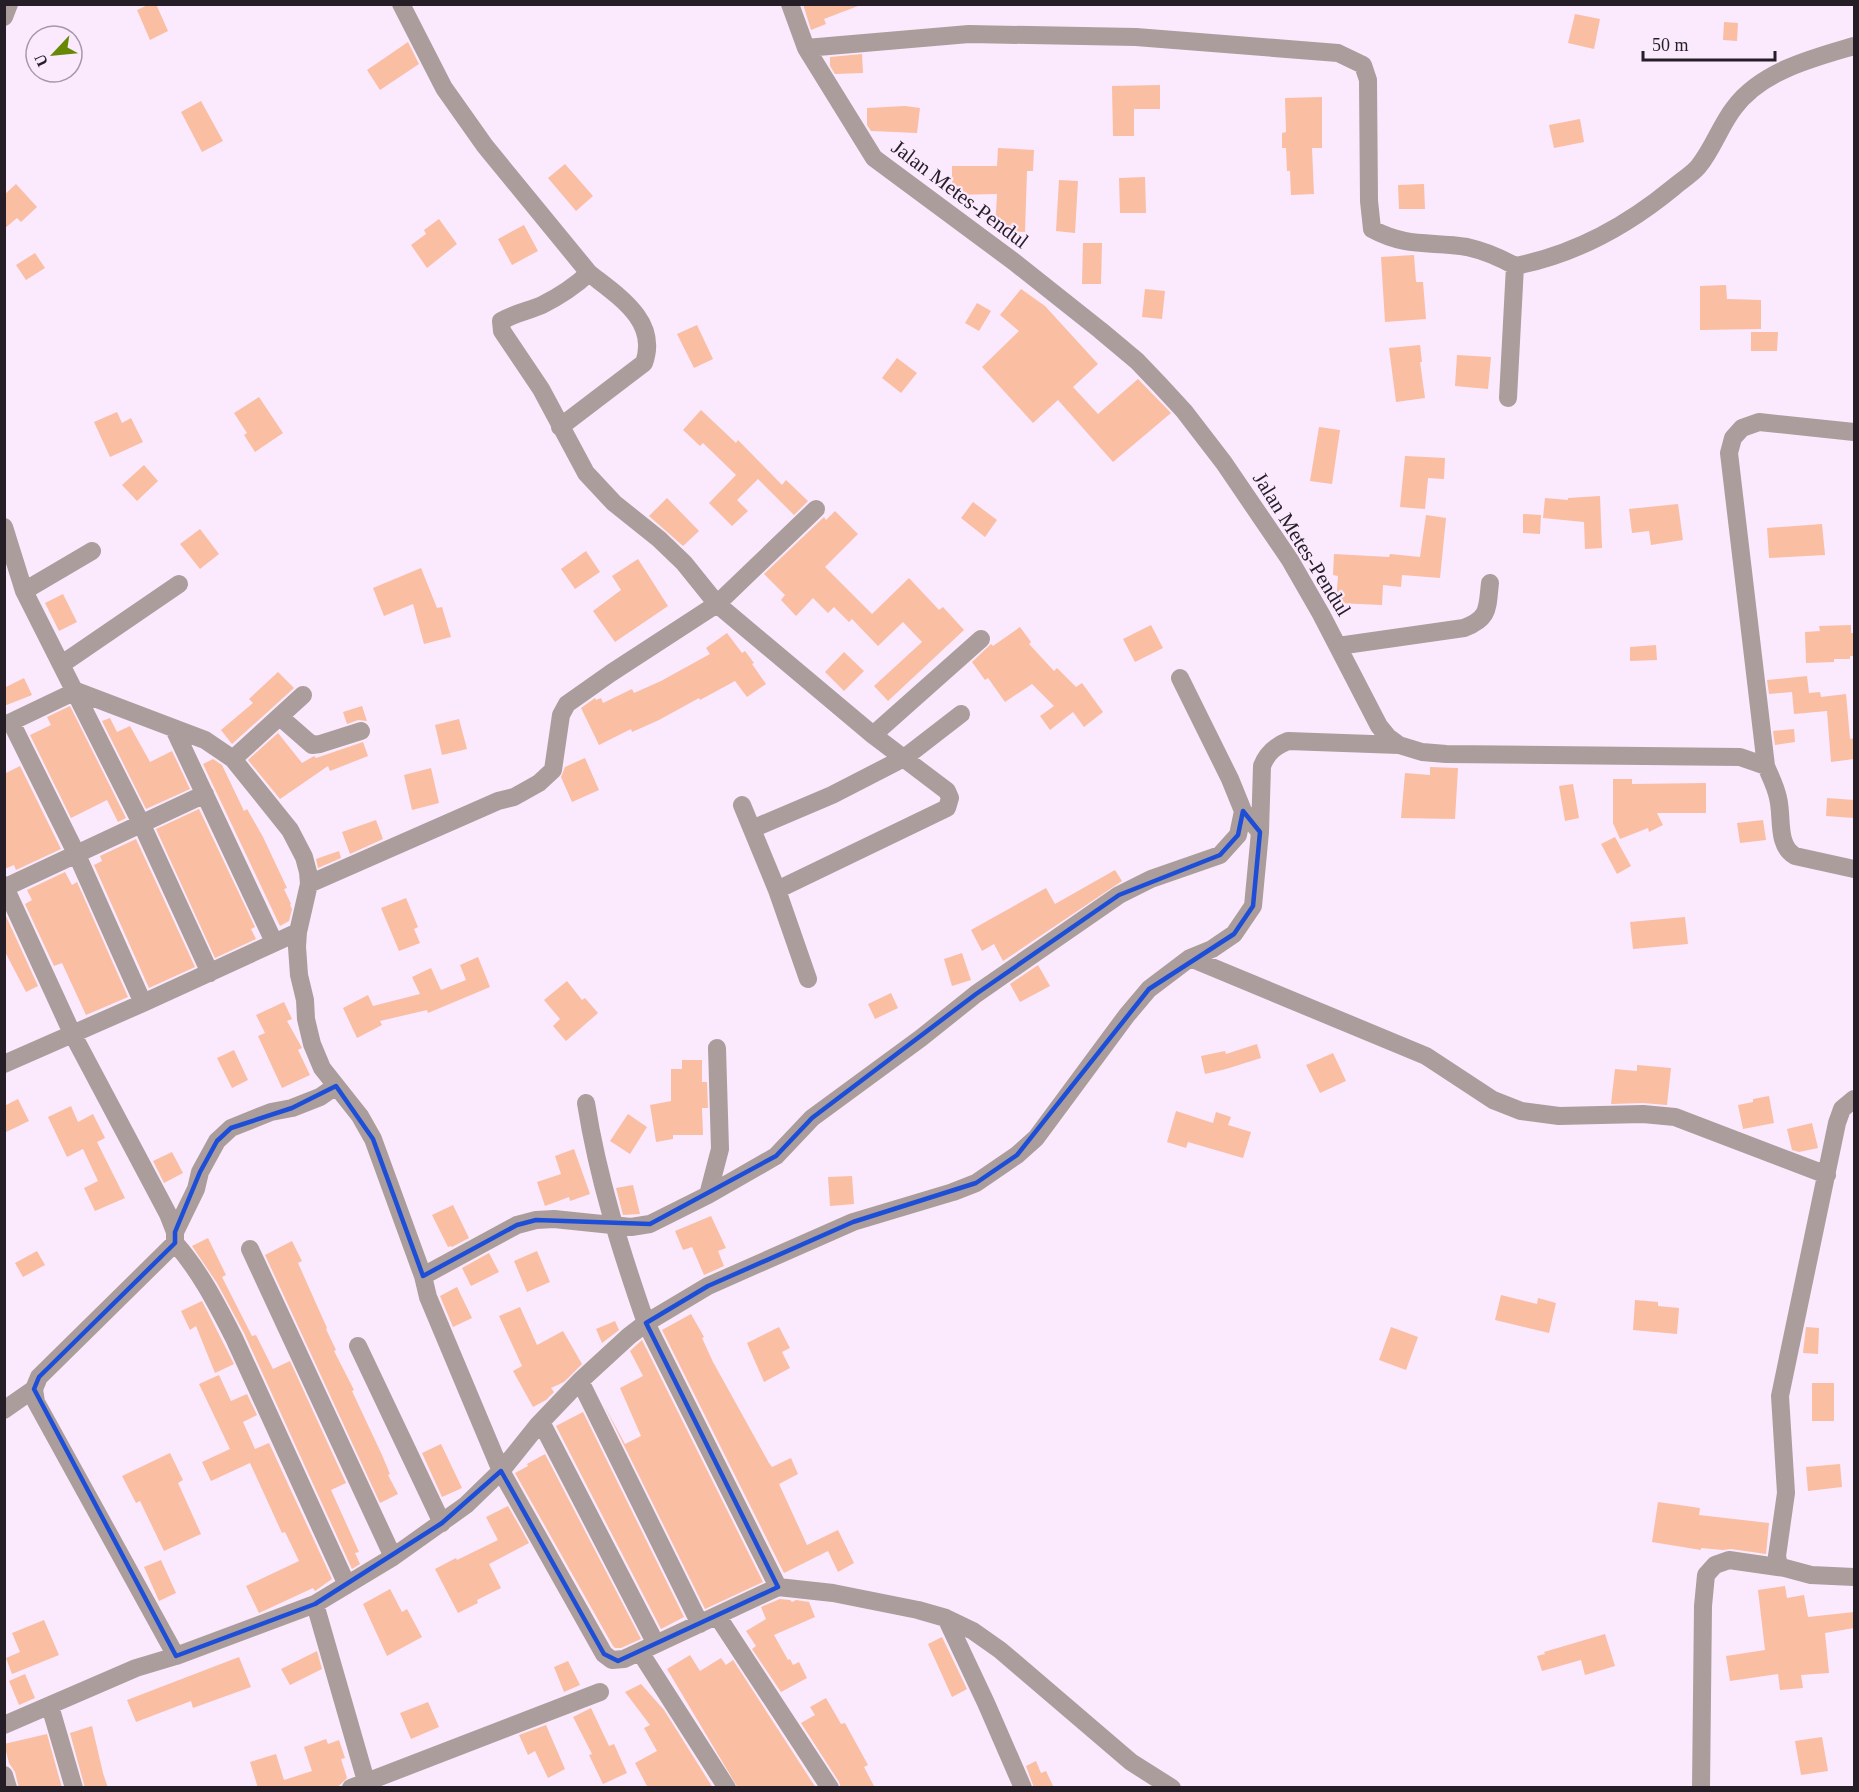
<svg xmlns="http://www.w3.org/2000/svg" width="1859" height="1792" font-family="Georgia,serif">
	<style>
		.building { fill: #fabea3 }
		.lines { fill: none; stroke-linecap: round; stroke-linejoin: round }
		.minor { stroke: #aa9d9b; stroke-width: 18 }
		.marked { fill: none; stroke: #1d4ed8; stroke-width: 4.5; stroke-linejoin: round }
		.labels { text-anchor: middle; dominant-baseline: central; stroke-width: 4.5; stroke-linejoin: round; paint-order: stroke }
		.street-label { font-size: 21px; fill: #251e26; stroke: #fbe9fe }
	</style>
	<rect width="100%" height="100%" fill="#fbe9fe"/>
	<path class="building" d="M150 4H156L168 31 150 40 137 10Z
		M803 4H858V6L824 19 826 24 811 30Z
		M1575 14 1600 19 1594 49 1568 43Z
		M1724 22 1738 23 1737 41 1723 40Z
		M408 42 419 64 380 90 367 70Z
		M862 54 863 73 835 74 830 66V57Z
		M1160 85V109H1134V136H1113L1112 86Z
		M1322 97V148H1312L1314 194 1291 195 1290 171H1287L1286 148H1282V133L1286 132 1285 98Z
		M201 101 223 141 202 152 181 112Z
		M905 106 920 108 917 133 871 131 867 125V108Z
		M1580 119 1584 142 1554 148 1549 125Z
		M998 148 1034 150 1033 171H1027L1025 232 995 230 997 194 952 195V166H997Z
		M565 164 593 196 576 211 548 178Z
		M1145 177 1146 213H1120L1119 178Z
		M1059 180 1078 181 1075 233 1056 231Z
		M16 184 37 207 21 222 17 218 4 229V195Z
		M1424 184 1425 209H1399L1398 185Z
		M439 219 457 244 427 268 411 245 426 234 424 230Z
		M524 225 538 251 512 265 498 239Z
		M1083 243H1102L1101 284H1082Z
		M35 253 45 268 26 280 16 265Z
		M1414 255 1416 282H1423L1426 319 1385 322 1381 257Z
		M1726 285 1727 299 1761 300V329L1700 330V286Z
		M1021 289 1045 306 1098 364 1073 387 1098 414 1138 379 1171 413 1113 462 1058 400 1033 423 982 367 1019 331 1000 315Z
		M1145 289 1165 291 1162 319 1142 317Z
		M977 303 991 311 979 331 965 323Z
		M697 325 713 359 694 368 677 334Z
		M1751 332H1778L1777 351H1751Z
		M1420 345 1422 362H1420L1425 398 1396 402 1389 348Z
		M1457 355 1491 357 1488 389 1455 386Z
		M897 358 917 373 901 393 882 378Z
		M259 397 283 433 255 452 244 435 247 433 234 413Z
		M701 410 736 443 738 440 782 485 786 480 808 501 794 515 758 479 737 500 748 511 732 526 709 503 736 475 703 443 700 446 683 430Z
		M117 412 122 423 131 418 143 442 110 457 94 422Z
		M1319 427 1340 430 1332 484 1310 481Z
		M1405 456 1445 458 1444 479 1428 478 1425 509 1400 507Z
		M144 465 158 481 137 501 122 485Z
		M1600 496 1602 548 1585 549 1584 522 1543 518 1545 498 1568 500V498Z
		M667 498 699 531 683 546 649 516Z
		M973 502 997 520 985 537 961 518Z
		M1678 504 1683 540 1651 545 1649 531 1632 533 1629 509Z
		M835 511 858 534 825 567 872 614 909 578 939 610 943 607 964 630 888 701 874 686 922 642 903 622 878 646 852 619 849 622 834 607 828 613 813 598 796 616 781 600 785 595 764 574 824 517 826 520Z
		M1523 514 1541 515 1540 534 1523 533Z
		M1426 515 1446 518 1440 578 1402 575 1401 587 1383 585 1382 605 1336 603 1338 576 1333 575 1334 554 1389 557 1390 554 1420 557Z
		M1822 524 1825 555 1769 558 1767 528Z
		M200 529 219 554 200 569 180 544Z
		M586 551 600 572 575 589 561 569Z
		M638 559 668 606 615 642 593 611 621 590 612 576Z
		M421 568 437 608 442 607 451 637 424 644 413 604 384 616 373 588Z
		M63 594 77 622 59 631 45 603Z
		M1151 625 1163 648 1135 662 1123 639Z
		M1851 625V633H1854V656H1850V659H1834V662L1806 663 1805 632 1820 631 1819 626Z
		M1020 627 1031 642 1029 644 1054 671 1057 668 1076 687 1082 683 1103 712 1084 727 1073 712 1050 730 1040 716 1054 706 1032 684 1005 702 988 678 985 680 972 662 991 644 993 646Z
		M727 633 742 653 745 651 754 663 752 664 766 684 747 697 735 681 700 700 699 698 659 720 632 732 631 729 599 745 581 708 595 698 596 700 601 698 603 703 632 689 634 693 661 681 710 654 706 648Z
		M1656 645 1657 660 1630 661V647Z
		M844 652 864 671 844 691 825 672Z
		M278 672 294 688 232 744 221 730 253 703 249 699Z
		M1807 676 1809 693 1820 692 1821 697 1846 694 1850 739 1854 738V759L1831 762 1827 711 1794 714 1792 692 1769 694 1767 680Z
		M24 678 32 695 4 706V688Z
		M70 706 126 818 118 822 107 800 71 818 30 735 51 725 47 717Z
		M362 706 367 721 358 720 347 724 343 712Z
		M110 718 117 732 130 726 150 762 172 751 190 789 146 809 102 721Z
		M459 719 467 749 442 755 435 725Z
		M1794 729 1795 742 1775 745 1773 731Z
		M278 733 302 763 314 756 316 758 363 742 368 756 330 771 328 766 280 799 248 760Z
		M585 758 599 790 572 802 561 777 565 767Z
		M213 759 222 765 244 811 247 809 263 837 287 888 284 889 291 904 290 905 292 909 289 921 280 926 203 764Z
		M20 766 61 849 16 870 14 865 4 869V774Z
		M1430 767 1458 768 1455 819 1401 818 1405 773 1430 775Z
		M431 768 439 803 412 810 404 775Z
		M1613 779H1632V784L1706 783V813H1657L1663 825 1649 832 1648 828 1620 839 1613 823Z
		M1573 784 1579 818 1565 821 1559 786Z
		M1827 798 1854 800V818L1826 816Z
		M199 809 255 927 251 929 256 939 215 958 156 829Z
		M376 820 383 839 350 854 342 832Z
		M1763 820 1766 840 1740 843 1737 823Z
		M1615 837 1631 866 1617 874 1601 844Z
		M136 839 195 967 149 988 94 865 102 861 100 856Z
		M339 851 341 858 318 868 316 859Z
		M1115 870 1122 881 1003 961 994 944 982 951 971 930 1046 888 1055 904Z
		M65 872 72 885 77 882 128 997 86 1015 62 963 54 966 25 904 32 900 27 890Z
		M406 898 418 927 414 929 420 943 399 951 381 908Z
		M5 914 38 986 26 992 4 950Z
		M1685 917 1688 944 1633 949 1630 922Z
		M962 953 971 980 952 986 944 959Z
		M478 957 490 987 428 1013 427 1010 380 1021 382 1025 357 1038 343 1008 368 995 373 1006 420 994 412 977 431 968 441 990 466 980 460 965Z
		M1038 965 1050 986 1020 1002 1010 984Z
		M567 981 582 1000 585 998 598 1013 566 1041 553 1026 560 1019 544 1000Z
		M891 993 898 1008 875 1019 868 1004Z
		M284 1002 292 1019 287 1021 302 1048 298 1050 310 1075 282 1088 258 1036 265 1033 256 1015Z
		M1257 1044 1261 1058 1226 1069 1205 1074 1201 1056 1225 1051 1226 1054Z
		M234 1050 248 1080 232 1088 217 1058Z
		M1333 1053 1346 1081 1320 1093 1306 1065Z
		M682 1060H702V1082H707L708 1108H702L703 1135H673V1139L656 1142 650 1105 671 1101V1069H682Z
		M1637 1065 1671 1068 1667 1105 1643 1103 1611 1104 1615 1069 1637 1071Z
		M1769 1096 1774 1123 1743 1129 1738 1105 1753 1102V1099Z
		M18 1099 29 1121 4 1133V1106Z
		M71 1106 78 1122 93 1114 105 1138 97 1142 125 1198 95 1211 84 1188 98 1181 83 1149 67 1157 48 1117Z
		M1176 1111 1213 1123 1216 1112 1231 1117 1228 1125 1251 1132 1243 1158 1188 1142 1186 1148 1167 1142Z
		M628 1114 647 1127 630 1154 610 1141Z
		M1812 1123 1818 1148 1799 1152 1792 1150 1787 1129Z
		M574 1149 590 1194 570 1201 569 1197 545 1206 537 1182 561 1174 555 1156Z
		M172 1152 183 1173 164 1183 153 1161Z
		M852 1176 854 1204 830 1206 828 1177Z
		M633 1185 640 1214 623 1215 616 1188Z
		M453 1205 469 1238 452 1247 451 1246 448 1247 432 1215Z
		M711 1216 726 1248 718 1251 724 1266 704 1275 692 1247 683 1250 675 1231Z
		M208 1238 226 1275 222 1277 252 1336 256 1335 273 1369 290 1361 346 1483 331 1490 359 1552 355 1553 360 1564 352 1569 244 1333 217 1283 192 1246Z
		M292 1241 302 1261 298 1263 327 1328 326 1329 336 1350 334 1351 354 1390 352 1391 382 1455 390 1474 388 1475 398 1494 380 1503 265 1255Z
		M37 1251 45 1265 23 1277 15 1263Z
		M537 1251 550 1282 527 1292 514 1261Z
		M489 1253 499 1272 471 1286 462 1268Z
		M457 1287 472 1318 453 1327 440 1296Z
		M1501 1295 1537 1304 1538 1298 1556 1303 1549 1333 1495 1320Z
		M1635 1300 1658 1302V1306L1679 1308 1677 1334 1633 1330Z
		M202 1301 234 1364 215 1373 196 1326 190 1330 181 1311Z
		M520 1307 537 1345 563 1331 582 1364 564 1382 551 1388 554 1392 546 1400 533 1407 513 1371 522 1366 499 1316Z
		M691 1314 704 1337 702 1338 713 1362 769 1463 772 1467 791 1458 798 1474 779 1484 807 1545 838 1530 854 1563 838 1572 828 1551 784 1573 662 1330Z
		M615 1321 619 1330 602 1343 596 1329Z
		M779 1327 790 1348 782 1352 790 1368 764 1382 747 1343Z
		M1391 1327 1418 1337 1406 1370 1379 1360Z
		M1806 1327 1819 1328 1818 1354 1803 1353Z
		M642 1340 763 1582 705 1609 604 1405 625 1444 641 1436 620 1388 643 1376 630 1351Z
		M219 1375 231 1401 247 1394 257 1415 243 1422 255 1449 269 1443 332 1579 315 1591 313 1588 259 1613 246 1586 299 1561 285 1532 282 1533 250 1463 211 1481 202 1462 230 1449 199 1384Z
		M1812 1383H1834V1421H1812Z
		M583 1412 684 1617 661 1629 556 1426Z
		M441 1444 462 1488 442 1497 422 1453Z
		M170 1453 183 1480 178 1483 201 1534 164 1551 140 1501 136 1503 122 1476Z
		M545 1454 641 1639 621 1648H615L613 1646 515 1473 528 1466 527 1464Z
		M1840 1464 1842 1487 1808 1491 1806 1467Z
		M1658 1502 1700 1508 1699 1515 1769 1523 1766 1554 1731 1549 1723 1550 1701 1548V1550L1652 1542Z
		M508 1506 529 1543 489 1564 501 1588 477 1600 478 1603 458 1613 435 1569 456 1558 457 1560 498 1540 486 1517Z
		M161 1560 176 1593 159 1601 144 1567Z
		M1785 1586 1787 1598 1804 1595 1808 1617 1854 1612V1628L1825 1633 1829 1673 1801 1675 1803 1688 1780 1690 1778 1674 1730 1681 1726 1656 1765 1650 1758 1590Z
		M390 1589 402 1612 407 1609 422 1637 387 1656 363 1604Z
		M780 1599 790 1600 792 1602 796 1600 809 1602 815 1617 774 1635 788 1660 790 1659 793 1665 799 1662 807 1678 781 1692 752 1649 756 1646 746 1631 766 1619 761 1607Z
		M44 1620 59 1655 12 1674 6 1658 20 1652 12 1633Z
		M1605 1634 1615 1666 1585 1675 1581 1660 1542 1671 1537 1656 1545 1654 1544 1652Z
		M942 1637 967 1689 952 1697 928 1644Z
		M317 1651 322 1669 290 1685 281 1669Z
		M690 1655 700 1671 721 1658 726 1665 733 1660 816 1788H738L667 1669Z
		M239 1657 251 1687 193 1708 191 1701 136 1722 127 1700Z
		M568 1661 580 1685 564 1692 554 1667Z
		M25 1674 35 1698 19 1705 9 1681Z
		M641 1684 664 1710 713 1788H648L635 1763 657 1751 644 1728 650 1725 625 1692Z
		M826 1698 841 1724 845 1723 857 1745 868 1765 864 1767 875 1788H841L839 1782 801 1723 815 1715 810 1707Z
		M428 1702 439 1727 411 1739 400 1713Z
		M591 1708 609 1746 614 1744 627 1773 603 1784 589 1755 592 1754 573 1717Z
		M546 1725 565 1769 548 1778 535 1751 528 1755 519 1735Z
		M92 1726 103 1773 108 1788H85L70 1733Z
		M47 1734 62 1788H19L15 1772 9 1763 4 1744Z
		M1822 1737 1828 1771 1801 1775 1795 1741Z
		M326 1739 328 1744 339 1740 345 1758 341 1759 347 1778 340 1785 334 1788H258L250 1762 276 1754 284 1780 312 1771 304 1747Z
		M1036 1761 1041 1773 1046 1771 1054 1788H1034L1026 1766Z"/>
	<g class="lines">
		<path class="minor" d="M401 4 444 88 485 146 589 273C575 286 560 296 542 305 528 311 515 313 501 321L502 331 541 389 586 473 614 503 659 539 684 563 717 604 873 735 947 791 950 798 947 808 777 890
			M790 4 806 48 874 158 1013 261 1100 330 1137 361 1159 384 1184 411 1224 463 1290 560 1321 614 1379 726 1388 737 1399 745 1422 752 1446 754 1740 757 1766 766C1770 776 1776 787 1778 798 1783 817 1776 845 1795 856L1854 869
			M4 17 9 4
			M806 48 969 34 1136 37 1338 53 1363 65 1368 80 1369 201 1372 229C1407 248 1431 241 1467 247 1485 251 1499 257 1515 266 1573 255 1628 225 1674 187 1681 181 1692 174 1698 167 1713 149 1720 126 1734 108 1761 71 1813 58 1854 46
			M1508 398 1515 266
			M560 427 644 363C659 321 618 296 589 273
			M4 527 24 591 142 825 210 973
			M24 591 92 551
			M1338 646 1464 628C1490 618 1487 608 1490 583
			M62 664 179 584
			M1180 678 1230 779 1243 811
			M280 717 312 745 320 744 361 731
			M174 729 274 942
			M873 735 981 639
			M233 759 303 695
			M1766 766 1729 453 1733 438 1742 428 1759 422 1854 432
			M742 805 777 890 808 979
			M752 829 832 795 904 758 961 714
			M309 884 498 801 514 797 539 783 553 770 561 715 567 704 611 673 717 604 816 509
			M4 885 72 1033 168 1214 175 1232V1243L39 1377 34 1389 36 1402 176 1656
			M6 887 205 794
			M1190 958 1426 1056 1493 1100 1521 1111 1559 1116 1643 1114 1675 1117 1827 1175
			M143 1003 77 855 11 722 76 691 205 740 233 759 290 830 304 857 308 872 309 884 298 932 297 947 299 975 305 1000 306 1019 312 1044 322 1068 360 1116 373 1139 423 1276 428 1297 501 1471 604 1654 612 1660 624 1659 778 1587 833 1593 918 1610 946 1618 973 1631 1000 1650 1131 1762 1172 1788
			M4 1064 143 1003 298 932
			M586 1103C598 1179 621 1251 646 1323L708 1286 853 1222 953 1192 976 1183 1017 1155 1036 1138 1127 1015 1149 989 1190 958 1212 949 1234 934 1253 906 1260 832 1262 766C1267 753 1275 746 1288 741L1399 745
			M708 1195 776 1156 812 1118 921 1038 976 994 1119 895 1151 879 1220 855 1238 835 1243 811 1260 832
			M175 1232 196 1189 200 1172 217 1141 231 1128 271 1112 292 1108 320 1097 336 1086
			M175 1243C200 1271 217 1305 234 1338L347 1585
			M250 1249 393 1557
			M423 1276 517 1225 536 1220 554 1219 631 1227 650 1224 708 1195 720 1149 717 1048
			M358 1346 442 1523
			M580 1381 700 1624
			M4 1410 34 1389
			M541 1422 656 1644
			M1785 1568 1779 1566 1777 1556 1786 1493 1780 1396 1837 1123 1842 1109 1854 1099
			M315 1604 368 1788
			M718 1617 830 1788
			M946 1618 986 1703 1023 1788
			M640 1652 727 1788
			M50 1706 74 1788
			M4 1725 136 1668 176 1656 315 1604 393 1557 466 1505 501 1471 538 1425 580 1381 629 1336 646 1323 778 1587
			M4 1775 8 1788
			M351 1788 600 1692
			M1701 1788 1703 1606 1706 1575 1715 1565 1729 1560 1785 1568 1811 1575 1854 1577"/>
	</g>
	<path class="marked" d="M1243 811 1260 832 1253 906 1234 934 1149 989 1017 1155 976 1183 853 1222 708 1286 646 1323 778 1587 618 1661 604 1654 501 1471 442 1523 315 1604 176 1656 34 1389 39 1377 175 1243V1232L200 1172 217 1141 231 1128 292 1108 336 1086 373 1139 423 1276 517 1225 536 1220 650 1224 776 1156 812 1118 976 994 1119 895 1220 855 1238 835Z"/>
	<g class="labels">
		<g class="street-label">
			<text transform="translate(960 194) rotate(37)">Jalan Metes-Pendul</text>
			<text transform="translate(1302 544) rotate(58)">Jalan Metes-Pendul</text>
		</g>
	</g>
	<rect width="1859" height="1792" fill="none" stroke="#251e26" stroke-width="12"/>
	<g transform="translate(54 54) rotate(244)"><circle r="28" fill="#fbe9fe" stroke="#a598a8" stroke-width="1.5"/>
	<path d="M0-4.5L10 22L0 15L-10 22Z" fill="#678804"/>
	<text y="-9" font-size="16" font-weight="bold" text-anchor="middle" fill="#251e26">U</text>
	</g>
	<path d="M1643 51v9h132v-9" fill="none" stroke="#251e26" stroke-width="3"/>
	<text x="1652" y="51" font-size="18" fill="#251e26" stroke="#fbe9fe" stroke-width="4.5" paint-order="stroke">50 m</text>
</svg>
